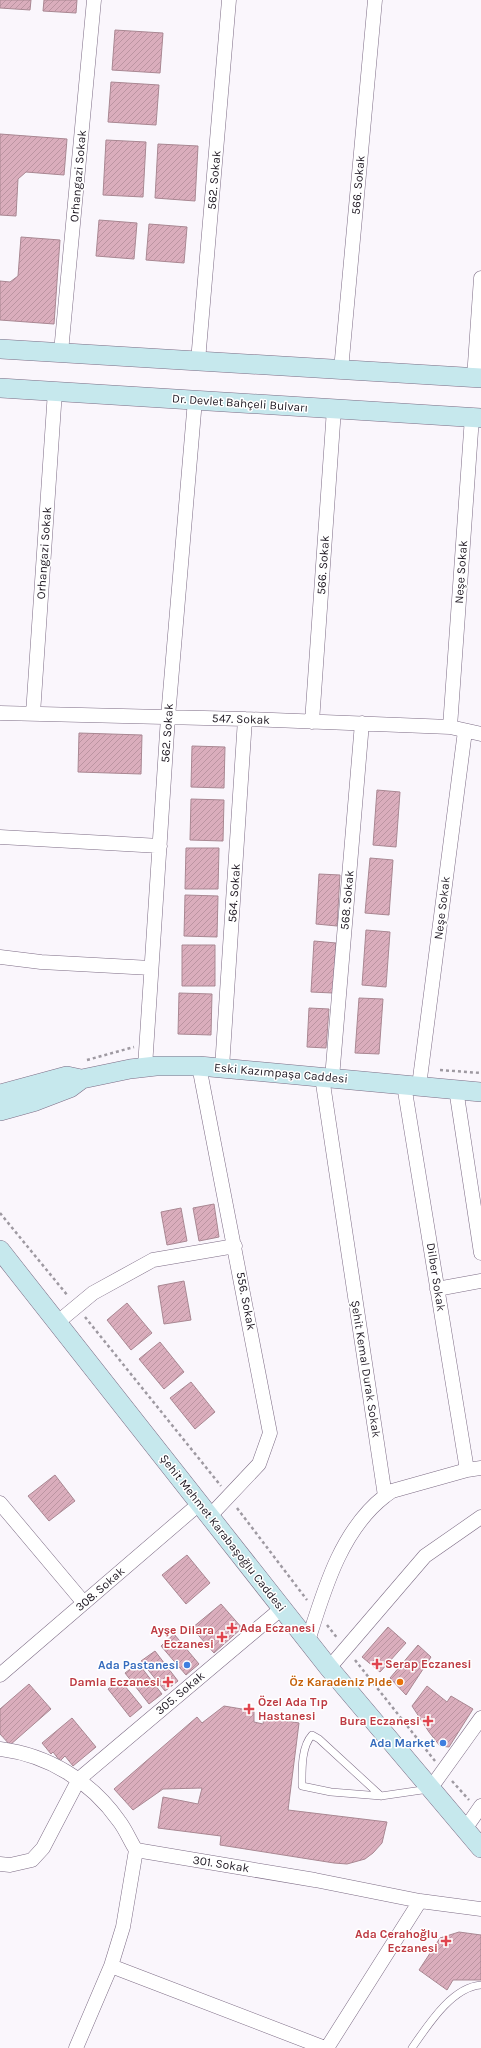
<svg xmlns="http://www.w3.org/2000/svg" width="481" height="2048" font-family="Karla,sans-serif">
	<style>
		.building { fill: url(#building-hatch); stroke: #a98792 }
		.lines { fill: none; stroke-linecap: round; stroke-linejoin: round }
		.lane-casing { stroke: #7d6c85; stroke-width: 8 }
		.street-casing { stroke: #7d6c85; stroke-width: 15 }
		.secondary-casing { stroke: #7d6c85; stroke-width: 20 }
		.path { stroke: #9e99a1; stroke-width: 2.5; stroke-dasharray: 3 3; stroke-linecap: butt }
		.lane { stroke: #fff; stroke-width: 7 }
		.street { stroke: #fff; stroke-width: 14 }
		.secondary { stroke: #c6e8ed; stroke-width: 19 }
		.health-dot { fill: #e0444e; stroke: #fff; stroke-width: 1.5 }
		.shop-dot { fill: #3f7fe0; stroke: #fff; stroke-width: 1.5 }
		.food-dot { fill: #e8710a; stroke: #fff; stroke-width: 1.5 }
		.labels { text-anchor: middle; dominant-baseline: central; stroke-width: 3; stroke-linejoin: round; paint-order: stroke }
		.street-label { font-size: 12px; fill: #1f1923; stroke: #fff }
		.health-label { font-size: 12px; font-weight: bold; fill: #be3a42; stroke: #fff; text-anchor: end }
		.shop-label { font-size: 12px; font-weight: bold; fill: #366cbe; stroke: #fff; text-anchor: end }
		.food-label { font-size: 12px; font-weight: bold; fill: #c56008; stroke: #fff; text-anchor: end }
	</style>
	<defs>
		<pattern id="building-hatch" width="6" height="6" patternUnits="userSpaceOnUse"><rect width="6" height="6" fill="#daadbc"/><path d="M-1 1l2-2M0 6l6-6M5 7l2-2" fill="none" stroke="#bb94a1"/></pattern>
	</defs>
	<rect width="100%" height="100%" fill="#faf6fc"/>
	<path class="building" d="M0 0H31L30 10 0 8Z
		M44 0H77L76 13 43 11Z
		M115 30 163 33 160 73 112 70Z
		M111 82 159 85 156 125 108 122Z
		M0 134 67 139 64 175 26 172 18 179 16 216 0 215Z
		M106 140 146 142 143 197 103 195Z
		M158 144 198 146 195 201 155 198Z
		M99 220 137 223 134 259 96 256Z
		M149 224 187 227 184 263 146 260Z
		M21 237 60 240 54 324 0 320V281L10 282 18 276Z
		M79 733 142 735 141 774 78 772Z
		M192 746 225 747 224 788 191 787Z
		M377 790 400 792 396 847 373 845Z
		M191 799 224 800 223 841 190 840Z
		M186 848H219L218 889H185Z
		M370 858 393 860 389 915 365 913Z
		M319 874 340 875 337 926 316 924Z
		M185 895 218 896 217 937 184 936Z
		M366 930 390 932 386 987 362 985Z
		M314 941 336 943 333 993 311 992Z
		M182 945H215V986H182Z
		M179 993 212 994 211 1035 178 1034Z
		M359 998 383 999 379 1054 355 1053Z
		M309 1008 329 1009 326 1048 307 1047Z
		M214 1204 219 1237 199 1241 193 1208Z
		M181 1208 187 1241 167 1245 161 1212Z
		M184 1281 191 1320 164 1324 158 1286Z
		M127 1303 152 1333 131 1350 107 1320Z
		M160 1342 184 1372 164 1389 139 1359Z
		M191 1382 215 1412 195 1429 170 1398Z
		M55 1475 75 1501 49 1521 28 1496Z
		M187 1555 210 1583 186 1604 162 1575Z
		M221 1604 242 1628 214 1653 192 1628Z
		M388 1627 406 1643 380 1672 362 1657Z
		M174 1634 199 1664 186 1675 161 1646Z
		M418 1645 431 1657 406 1695 390 1678Z
		M155 1651 178 1681 165 1691 141 1661Z
		M138 1663 162 1694 149 1704 125 1673Z
		M120 1680 142 1707 130 1717 108 1689Z
		M29 1684 51 1709 10 1745 0 1734V1709Z
		M427 1686 447 1702 451 1696 473 1709 449 1747 440 1746 429 1732 412 1706Z
		M224 1706 254 1711V1722L263 1724 264 1717 299 1723 288 1810 387 1822 382 1843 373 1853 365 1859 347 1864 334 1863 220 1845 221 1836 158 1828 163 1797 198 1804 202 1788 163 1789 133 1810 114 1789 197 1717 202 1723Z
		M72 1718 96 1747 73 1766 65 1756 60 1761 53 1752 51 1754 42 1743Z
		M459 1932 481 1935V1980H453L447 1990 419 1970 440 1938Z"/>
	<g class="lines">
		<defs>
			<path id="lane" d="M381 1796 319 1739 312 1735C301 1747 302 1770 302 1786L331 1792 381 1796 429 1789
				M412 2048C428 2025 452 1987 481 1985"/>
			<path id="street" d="M61 352 94 0
				M198 361 229 0
				M341 370 375 0
				M474 378 481 278
				M0 713 245 719 450 727 481 734
				M33 714 55 391
				M312 722 334 409
				M450 727 472 417
				M0 837 160 846
				M0 957 41 962 151 968
				M199 1066 270 1433 259 1464 209 1517
				M145 1067 168 717 195 400
				M222 1068 245 719
				M332 1078 362 723
				M404 1085 467 1470
				M419 1086 465 731
				M456 1089 481 1253
				M437 1289 481 1281
				M58 1322 93 1293 153 1260 235 1246
				M385 1496 392 1491 467 1470 481 1468
				M0 1503 84 1603
				M308 1641C324 1590 341 1530 385 1496L322 1077
				M329 1668 425 1556 481 1517
				M0 1675 199 1504
				M0 1749C48 1755 91 1781 119 1821 126 1830 130 1841 136 1850L315 1880 420 1901 481 1909
				M430 1789 481 1718
				M465 1829 481 1806
				M0 1864 10 1865 32 1860 43 1848 79 1779 282 1608
				M111 1966 325 2048
				M76 2048 111 1966 123 1927 136 1850
				M327 2048 420 1901"/>
			<path id="secondary" d="M0 349 481 378
				M0 388 481 418
				M0 1094 67 1076 81 1079
				M0 1111 36 1101 70 1088 82 1079 130 1069 156 1066H199L481 1092
				M0 1250 329 1668 481 1848"/>
		</defs>
		<use href="#lane" class="lane-casing"/>
		<use href="#street" class="street-casing"/>
		<use href="#secondary" class="secondary-casing"/>
		<path class="path" d="M87 1060 134 1047
			M440 1070 481 1073
			M0 1213 68 1296
			M85 1317 221 1486
			M237 1508 307 1600
			M327 1625 338 1639
			M355 1660 435 1761
			M452 1781 469 1800"/>
		<use href="#lane" class="lane"/>
		<use href="#street" class="street"/>
		<use href="#secondary" class="secondary"/>
	</g>
	<g class="health-dot">
		<path d="M230 1622h4v4h4v4h-4v4h-4v-4h-4v-4h4z"/>
		<path d="M220 1631h4v4h4v4h-4v4h-4v-4h-4v-4h4z"/>
		<path d="M375 1658h4v4h4v4h-4v4h-4v-4h-4v-4h4z"/>
		<path d="M166 1676h4v4h4v4h-4v4h-4v-4h-4v-4h4z"/>
		<path d="M247 1703h4v4h4v4h-4v4h-4v-4h-4v-4h4z"/>
		<path d="M426 1715h4v4h4v4h-4v4h-4v-4h-4v-4h4z"/>
		<path d="M444 1935h4v4h4v4h-4v4h-4v-4h-4v-4h4z"/>
	</g>
	<g class="shop-dot">
		<circle cx="187" cy="1665" r="4"/>
		<circle cx="443" cy="1743" r="4"/>
	</g>
	<circle class="food-dot" cx="400" cy="1682" r="4"/>
	<g class="labels">
		<g class="street-label">
			<text transform="translate(78 176) rotate(-85)">Orhangazi Sokak</text>
			<text transform="translate(214 180) rotate(-85)">562. Sokak</text>
			<text transform="translate(358 185) rotate(-85)">566. Sokak</text>
			<text transform="translate(240 403) rotate(4)">Dr. Devlet Bahçeli Bulvarı</text>
			<text transform="translate(44 553) rotate(-86)">Orhangazi Sokak</text>
			<text transform="translate(323 565) rotate(-86)">566. Sokak</text>
			<text transform="translate(461 572) rotate(-86)">Neşe Sokak</text>
			<text transform="translate(241 719) rotate(2)">547. Sokak</text>
			<text transform="translate(167 733) rotate(-86)">562. Sokak</text>
			<text transform="translate(234 893) rotate(-86)">564. Sokak</text>
			<text transform="translate(347 900) rotate(-85)">568. Sokak</text>
			<text transform="translate(442 908) rotate(-83)">Neşe Sokak</text>
			<text transform="translate(281 1073) rotate(5)">Eski Kazımpaşa Caddesi</text>
			<text transform="translate(436 1277) rotate(81)">Dilber Sokak</text>
			<text transform="translate(246 1301) rotate(79)">556. Sokak</text>
			<text transform="translate(366 1369) rotate(81)">Şehit Kemal Durak Sokak</text>
			<text transform="translate(223 1533) rotate(52)">Şehit Mehmet Karabaşoğlu Caddesi</text>
			<text transform="translate(100 1589) rotate(-41)">308. Sokak</text>
			<text transform="translate(180 1693) rotate(-40)">305. Sokak</text>
			<text transform="translate(221 1864) rotate(9)">301. Sokak</text>
		</g>
		<g class="health-label">
			<text x="240" y="1628" text-anchor="start">Ada Eczanesi</text>
			<text x="214" y="1630">Ayşe Dilara<tspan x="214" dy="14">Eczanesi</tspan></text>
			<text x="385" y="1664" text-anchor="start">Serap Eczanesi</text>
			<text x="160" y="1682">Damla Eczanesi</text>
			<text x="258" y="1702" text-anchor="start">Özel Ada Tıp<tspan x="258" dy="14">Hastanesi</tspan></text>
			<text x="420" y="1721">Bura Eczanesi</text>
			<text x="438" y="1934">Ada Cerahoğlu<tspan x="438" dy="14">Eczanesi</tspan></text>
		</g>
		<g class="shop-label">
			<text x="179" y="1665">Ada Pastanesi</text>
			<text x="435" y="1743">Ada Market</text>
		</g>
		<g class="food-label">
			<text x="392" y="1682">Öz Karadeniz Pide</text>
		</g>
	</g>
</svg>
